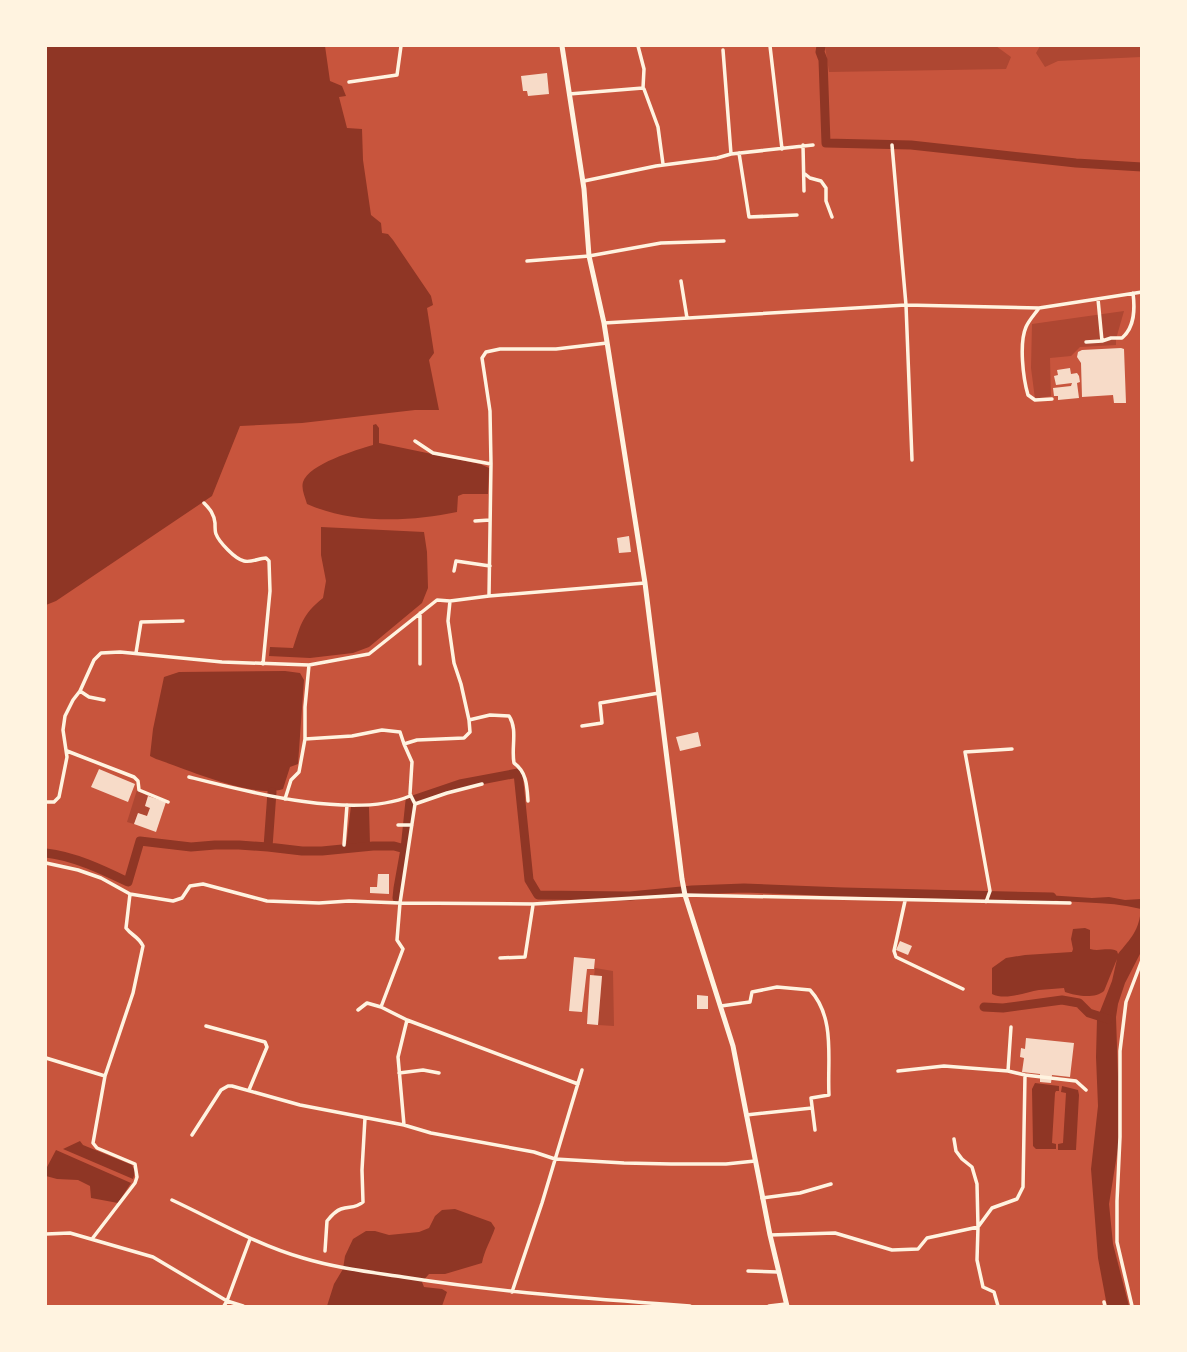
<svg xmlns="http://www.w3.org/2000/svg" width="1187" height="1352" font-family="'Times New Roman',serif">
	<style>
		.green { fill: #ae4732 }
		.water { fill: #8f3625 }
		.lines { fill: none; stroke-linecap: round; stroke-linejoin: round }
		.canal { stroke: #8f3625; stroke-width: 9 }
		.building { fill: #f7dbc8 }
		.minor { stroke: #fff3e0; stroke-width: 3.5 }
		.primary { stroke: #fff3e0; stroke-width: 5 }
	</style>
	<rect width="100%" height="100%" fill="#c8553d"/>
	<path class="green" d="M825 46H996L1011 57 1006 69 829 72Z
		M1040 46H1141V57L1058 61 1045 67 1036 53Z
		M1124 311 1116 339V345L1080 347 1071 356 1050 358 1051 396 1035 399 1031 368 1032 324Z
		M137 790 148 796 145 806 150 808 147 816 138 813 134 824 127 822Z
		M595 968 613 971 614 1026 598 1025 602 977 594 976Z"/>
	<path class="water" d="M46 46H325L330 81 342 86 346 96 339 97 347 128 362 129 363 160 371 215 381 223 382 233 388 234 393 240 431 296 433 305 427 308 434 353 429 360 439 410H415L302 423 240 426 212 496 56 601 46 605Z
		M376 424 379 428V443L480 464 489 468 488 494H463L458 496 457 512C410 522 352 524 307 504 305 497 301 489 303 482 309 464 356 450 373 445V425Z
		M321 527 424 532 427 552 428 588 422 603 369 647 353 653 310 658 269 656 270 647 293 648C301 624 302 615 323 598L326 581 321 555Z
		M285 671 300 673 304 680 298 764 290 767 283 789C254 799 186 769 156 759L150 756 153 729 164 677 179 672Z
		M351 806 369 807 370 845 346 846Z
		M1046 895 1092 898 1109 897 1125 900 1141 899V952L1125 983 1118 1004 1116 1017 1118 1077V1148L1109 1204 1113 1244 1129 1306H1107L1098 1258 1091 1169 1098 1106 1096 1057 1097 1019 1112 981 1117 959 1104 991C1095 999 1076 996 1065 992L1064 988C1056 989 1047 989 1039 990 1025 992 1006 1001 992 994V968L1006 958 1025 955 1072 952 1073 949 1071 939 1073 929 1085 928 1090 930V949C1099 952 1107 947 1117 951L1118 954C1131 938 1139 931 1141 909 1106 900 1069 904 1032 898Z
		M1035 1083 1059 1086V1091H1056L1055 1093 1052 1143 1056 1144V1149H1036L1033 1146 1032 1089Z
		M1062 1086 1078 1090 1079 1095 1076 1150H1058V1144L1063 1143 1066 1093 1061 1092Z
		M80 1141 83 1145 132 1165 135 1172 133 1179 63 1149Z
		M56 1150 131 1183 118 1203 91 1198 90 1186 78 1180 57 1179 46 1176V1169Z
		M455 1209 491 1222 495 1228C491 1240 484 1251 482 1263L445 1274H429L422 1282 424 1287 442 1289 447 1292 442 1306H327L334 1284 343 1269 345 1256 353 1239 366 1231H375L389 1235 419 1232 429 1228 435 1216 442 1210Z"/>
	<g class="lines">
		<path class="canal" d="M821 46 820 52 823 60 826 143 911 145 1076 163 1142 167
			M268 847 272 792
			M46 853C74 856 103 870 128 882L140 841 191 847 215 845H239L268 847 302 851H322L373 846H394L405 849
			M397 898 398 888 405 849 410 801 460 784 518 773 529 880 538 895 630 896 692 890 744 888 843 892 1052 897
			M984 1007 1003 1008 1062 1000 1079 1003 1089 1013 1108 1019"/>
	</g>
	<path class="building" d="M547 73 549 94 528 96 527 91H523L521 76Z
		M1121 348 1124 349 1126 403H1114L1113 395 1082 397 1081 363 1077 357 1078 352 1082 350Z
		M1070 368 1071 374 1077 373 1079 376 1080 382 1077 383 1079 398 1058 400V396H1054L1053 388 1071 386 1072 383 1056 385 1054 376 1058 375 1057 370Z
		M629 536 631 552 619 553 617 538Z
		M698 732 701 746 680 751 676 737Z
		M99 769 135 784 128 802 91 787Z
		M148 796 166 802 156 832 134 824 138 813 147 816 150 808 145 806Z
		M378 874H389V894L370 893V887H377Z
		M900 941 912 946 908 955 896 950Z
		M574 957 595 959 594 969H587L582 1012 569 1011Z
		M590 975 602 976 598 1025 587 1024Z
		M697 995 708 996V1009H697Z
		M1026 1038 1074 1043 1070 1077 1052 1075 1051 1083 1040 1082V1074L1022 1072 1024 1058 1020 1057 1021 1048 1025 1049Z"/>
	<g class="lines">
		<path class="minor" d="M770 46 782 149
			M723 50 731 154
			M349 82 397 75 401 46
			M644 89 658 127 663 164
			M569 94 643 88 644 69 638 46
			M803 145 804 191
			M892 145 906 305 912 460
			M739 153 749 217 797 215
			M805 174 810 178 821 181 826 188V201L832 217
			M584 181 656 166 717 158 731 154 813 145
			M527 261 589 256 661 243 724 241
			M681 281 687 318
			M1039 308C1035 314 1029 320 1026 327 1019 343 1023 378 1028 395L1035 400 1052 399
			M604 323 906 305 1039 308 1142 292
			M1102 341 1111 338H1122C1135 327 1135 309 1133 293
			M1086 342 1102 341 1098 299
			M415 441 433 453 491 464 489 596
			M491 464 490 411 482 358 486 352 500 349H556L607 343
			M204 503C210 509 214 514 215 523 215 525 215 532 216 534 219 542 235 559 244 561 251 563 259 558 266 558L269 561 270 591 263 664
			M475 521 490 520
			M454 571 456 561 490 566
			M420 613V664
			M136 653 141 622 183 621
			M80 691 89 697 104 700
			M469 720 490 715 509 716C518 729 511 748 514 763 527 772 527 787 528 801
			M582 726 602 723 600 703 659 693
			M305 739 352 736 382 730 400 732 404 744 417 740 464 738 470 732 469 720 461 684 454 663 448 621 450 601
			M67 751 134 777 138 781 139 790 168 802
			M189 777C248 792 354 820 410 796
			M285 799 291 780 299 772 305 739V707L309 665 369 654 437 600 450 601 489 596 645 583
			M46 802H54L59 797 67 757 63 730 65 716 73 700 80 691 94 660 101 653 120 652 222 662 309 665
			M415 804 447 793 482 784
			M398 825H412
			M344 845 347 805
			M46 863 78 870 101 878 130 894 126 928C132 936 138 936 143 946L133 993 105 1076 93 1143 97 1148 135 1164 137 1177 135 1183 92 1239
			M130 894 173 901 182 898 190 886 203 884 267 901 319 903 349 901 400 903 533 904 685 895 1070 903
			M905 901 894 951 896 957 963 989
			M986 902 990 891 965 752 1012 749
			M500 958 525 957 533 905
			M721 1006 750 1002 752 992 777 987 810 990C836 1018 827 1060 829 1095L811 1098 815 1130
			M358 1010 367 1003 381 1007
			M407 1020 578 1084
			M206 1026 265 1042 267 1047 249 1090
			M46 1058 105 1076
			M898 1071 944 1066 1008 1071 1011 1027
			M399 1073 423 1070 439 1073
			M1025 1075 1076 1081 1086 1090
			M746 1115 812 1108
			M404 1125 398 1057 407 1020 381 1007 403 949 397 940 400 903 415 804 410 794 412 762 404 744
			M192 1135 221 1090 228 1086H232L300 1105 404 1125 431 1133 534 1152 555 1159 624 1163 671 1164H726L755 1161
			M954 1139 956 1151 962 1159 972 1167 977 1184 978 1227 992 1208 1017 1199 1023 1187 1025 1075 1008 1071
			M762 1198 800 1193 831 1184
			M172 1200C215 1220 257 1245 303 1258 336 1268 370 1272 403 1277 498 1292 594 1299 690 1306
			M46 1234 70 1233 153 1257 227 1301 243 1306
			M770 1235 835 1233 892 1250 918 1249 927 1238 978 1227 977 1260 983 1287 994 1292 998 1306
			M325 1251 327 1221C331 1216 335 1211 341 1209 350 1206 355 1209 363 1202L362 1170 365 1118
			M748 1271 778 1272
			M512 1292 542 1203 582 1070
			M1104 1302 1105 1306
			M224 1306 227 1301 250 1239
			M769 1306 786 1304
			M1132 1306 1117 1242V1201L1120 1137V1051L1126 1002 1142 960"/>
		<path class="primary" d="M562 46 584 189 589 256 604 323 645 583 682 879 685 895 733 1046 770 1235 787 1306"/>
	</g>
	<rect width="1187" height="1352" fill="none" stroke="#fff3e0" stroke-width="94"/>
</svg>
